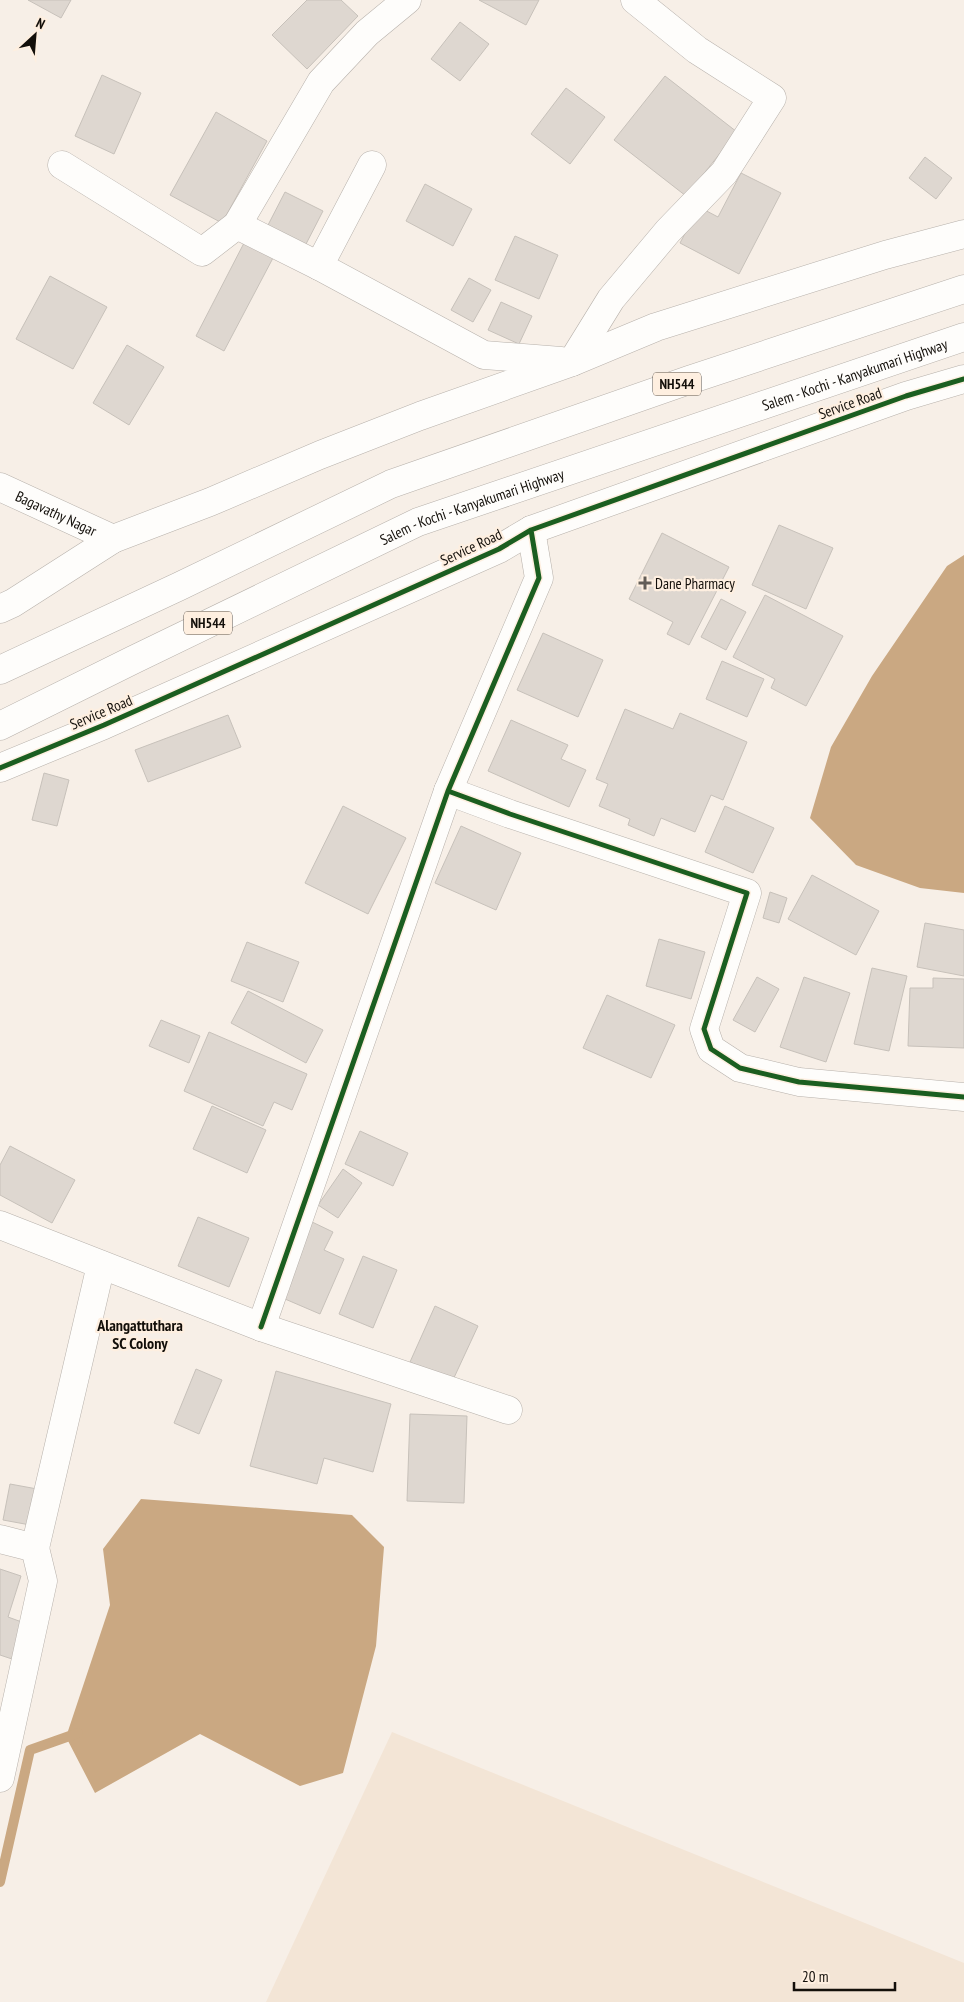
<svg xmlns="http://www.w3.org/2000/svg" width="964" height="2002" font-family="'PT Sans Narrow',sans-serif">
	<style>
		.built { fill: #f3e5d6 }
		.water { fill: #caa882 }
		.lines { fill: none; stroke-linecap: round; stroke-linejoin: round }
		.stream { stroke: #caa882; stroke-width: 10 }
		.building { fill: #ded7d0; stroke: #c7c1ba }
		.minor-casing { stroke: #b7b1ab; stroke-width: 29 }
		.highway-casing { stroke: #b7b1ab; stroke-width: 29 }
		.minor { stroke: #fefdfb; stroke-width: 28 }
		.highway { stroke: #fefdfb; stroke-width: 28 }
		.cycleway-casing { stroke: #feefe0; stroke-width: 8 }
		.cycleway { stroke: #1b5e20; stroke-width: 5 }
		.poi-dot { fill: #635d57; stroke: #feefe0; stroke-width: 2 }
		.labels { text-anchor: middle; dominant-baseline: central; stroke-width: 4.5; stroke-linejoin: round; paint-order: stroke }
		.shield { fill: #feefe0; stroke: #5a524a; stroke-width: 1 }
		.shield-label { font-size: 14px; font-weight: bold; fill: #130f0a }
		.street-label { font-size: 15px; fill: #130f0a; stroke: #feefe0 }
		.poi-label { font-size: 15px; fill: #130f0a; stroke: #feefe0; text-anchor: start }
		.neighbourhood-label { font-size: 16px; font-weight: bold; fill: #130f0a; stroke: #feefe0 }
	</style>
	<rect width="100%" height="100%" fill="#f7efe7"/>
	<path class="built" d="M392 1732 964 1963V2002H266Z"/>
	<path class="water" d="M964 555V893L920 888 856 865 810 818 831 747 872 676 947 566Z
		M141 1499 352 1515 384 1547 376 1646 343 1773 300 1786 200 1734 95 1793 66 1737 110 1605 103 1549Z"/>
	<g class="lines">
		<path class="stream" d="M0 1882 30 1750 78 1733"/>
	</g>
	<path class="building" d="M28 0H71L61 18Z
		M307 0H341L358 16 307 69 272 35Z
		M479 0H539L526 25Z
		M460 22 489 44 460 81 431 59Z
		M102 75 141 93 114 154 75 136Z
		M665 76 737 132 686 196 614 140Z
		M566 88 605 117 570 164 531 134Z
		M216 112 267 141 222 223 170 195Z
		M925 157 952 178 936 199 909 178Z
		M741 173 781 193 739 274 680 243 699 207 718 217Z
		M425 184 472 209 453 246 406 221Z
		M285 192 323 211 305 246 267 227Z
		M515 236 558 255 539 299 495 280Z
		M244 243 273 258 224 351 196 336Z
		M50 276 107 307 73 369 16 339Z
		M469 278 491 290 473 322 451 310Z
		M501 302 532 316 519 344 488 330Z
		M127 345 164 367 129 425 93 403Z
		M779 525 833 548 806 609 752 585Z
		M662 533 729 567 689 645 667 634 673 622 629 599Z
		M765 595 843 636 806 706 771 688 775 679 733 657Z
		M721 599 746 612 726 650 701 637Z
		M543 633 603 660 578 717 517 690Z
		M722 661 764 679 747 717 706 699Z
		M625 709 673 729 680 713 747 742 723 800 711 795 695 832 661 818 654 836 628 825 630 819 599 806 608 784 596 779Z
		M228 715 241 747 148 782 135 750Z
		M511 720 568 745 561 759 586 770 569 807 488 771Z
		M44 773 69 780 57 826 32 820Z
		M343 806 406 838 368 914 305 883Z
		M725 806 774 828 753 873 705 852Z
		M461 826 521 853 496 910 435 883Z
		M812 875 879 911 856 955 788 919Z
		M770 892 787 898 779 923 763 918Z
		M925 923 964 930V976L917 967Z
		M659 939 705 952 691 999 646 986Z
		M247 942 299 962 283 1002 231 981Z
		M872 968 907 976 889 1051 854 1044Z
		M757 977 779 989 755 1032 733 1020Z
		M804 977 850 993 826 1062 780 1047Z
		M933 978 964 979V1048L908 1046 910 988H933Z
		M248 991 323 1030 306 1063 231 1023Z
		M607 995 675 1025 651 1078 583 1048Z
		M161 1020 200 1036 189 1063 149 1046Z
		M209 1032 307 1074 292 1110 274 1102 263 1126 184 1091Z
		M212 1106 266 1130 247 1173 193 1149Z
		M360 1131 408 1153 393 1186 345 1164Z
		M10 1146 75 1180 52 1223 0 1195V1165Z
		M343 1169 362 1183 338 1218 318 1205Z
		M198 1217 249 1238 229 1287 178 1266Z
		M310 1221 333 1232 324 1250 344 1259 320 1314 278 1296Z
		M363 1256 397 1270 373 1328 339 1314Z
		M435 1306 478 1326 452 1382 410 1362Z
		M196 1369 222 1380 199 1434 174 1423Z
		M276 1371 391 1404 373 1472 324 1458 317 1484 250 1466Z
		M410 1414 467 1416 464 1503 407 1501Z
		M10 1484 59 1493 52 1529 3 1520Z
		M0 1569 21 1576 8 1617 30 1625 18 1661 0 1655Z"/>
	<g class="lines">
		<defs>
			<g id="minor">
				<path d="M62 165 202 252 237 225 321 82 367 33 407 0"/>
				<path d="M372 165 319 266 484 355 561 361"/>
				<path d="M237 225 319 266"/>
				<path d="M572 362 611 299 668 231 724 173 772 98 697 50 635 0"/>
				<path id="s1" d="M0 487 113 539"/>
				<path d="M0 609 13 603 113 539 210 502 320 455 420 416 572 362 656 327 885 255 964 234"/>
				<path d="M0 768 104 725 499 549 531 530 906 396 964 379"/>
				<path d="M448 791 510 814 747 893 704 1029 711 1049 740 1068 799 1082 964 1097"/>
				<path d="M0 1225 261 1327 508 1410"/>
				<path d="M261 1327 448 791 539 578 531 530"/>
				<path d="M0 1539 35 1548 43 1581 0 1778"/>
				<path d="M35 1548 101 1265"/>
			</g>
			<g id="highway">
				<path d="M0 670 180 586 391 484 689 380 964 289"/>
				<path id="s2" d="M0 726 133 660 418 522 964 337"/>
			</g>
		</defs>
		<use href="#minor" class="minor-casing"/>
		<use href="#highway" class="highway-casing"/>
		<use href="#minor" class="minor"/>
		<use href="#highway" class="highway"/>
		<defs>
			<path id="cycleway" d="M0 768 104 725 499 549 531 530 906 396 964 379
				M448 791 510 814 747 893 704 1029 711 1049 740 1068 799 1082 964 1097
				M261 1327 448 791 539 578 531 530"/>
		</defs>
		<use href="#cycleway" class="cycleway-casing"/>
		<use href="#cycleway" class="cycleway"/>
	</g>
	<path class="poi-dot" d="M642.5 575.5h5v5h5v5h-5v5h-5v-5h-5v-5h5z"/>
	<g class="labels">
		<g class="shield">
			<rect x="653" y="372.5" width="48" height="23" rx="4"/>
			<rect x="184" y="611.5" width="48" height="23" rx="4"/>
		</g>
		<g class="shield-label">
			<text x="677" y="384">NH544</text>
			<text x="208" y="623">NH544</text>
		</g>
		<g class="street-label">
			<text stroke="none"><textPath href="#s2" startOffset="926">Salem - Kochi - Kanyakumari Highway</textPath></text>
			<text transform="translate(850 403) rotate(-20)">Service Road</text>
			<text stroke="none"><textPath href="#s2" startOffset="521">Salem - Kochi - Kanyakumari Highway</textPath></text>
			<text stroke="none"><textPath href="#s1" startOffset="62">Bagavathy Nagar</textPath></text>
			<text transform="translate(471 547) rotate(-25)">Service Road</text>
			<text transform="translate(101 712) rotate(-23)">Service Road</text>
		</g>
		<g class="poi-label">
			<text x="655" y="583">Dane Pharmacy</text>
		</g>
		<g class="neighbourhood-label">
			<text x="140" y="1325">Alangattuthara<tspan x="140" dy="18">SC Colony</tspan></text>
		</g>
	</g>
	<g transform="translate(35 35) rotate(26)" stroke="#feefe0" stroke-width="4" paint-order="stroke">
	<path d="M0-4L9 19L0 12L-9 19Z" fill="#130f0a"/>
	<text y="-8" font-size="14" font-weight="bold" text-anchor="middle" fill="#130f0a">N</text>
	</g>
	<path d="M794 1982v8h101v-8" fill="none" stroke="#130f0a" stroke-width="2.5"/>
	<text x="802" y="1982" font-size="15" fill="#130f0a" stroke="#feefe0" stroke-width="4" paint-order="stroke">20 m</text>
</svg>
